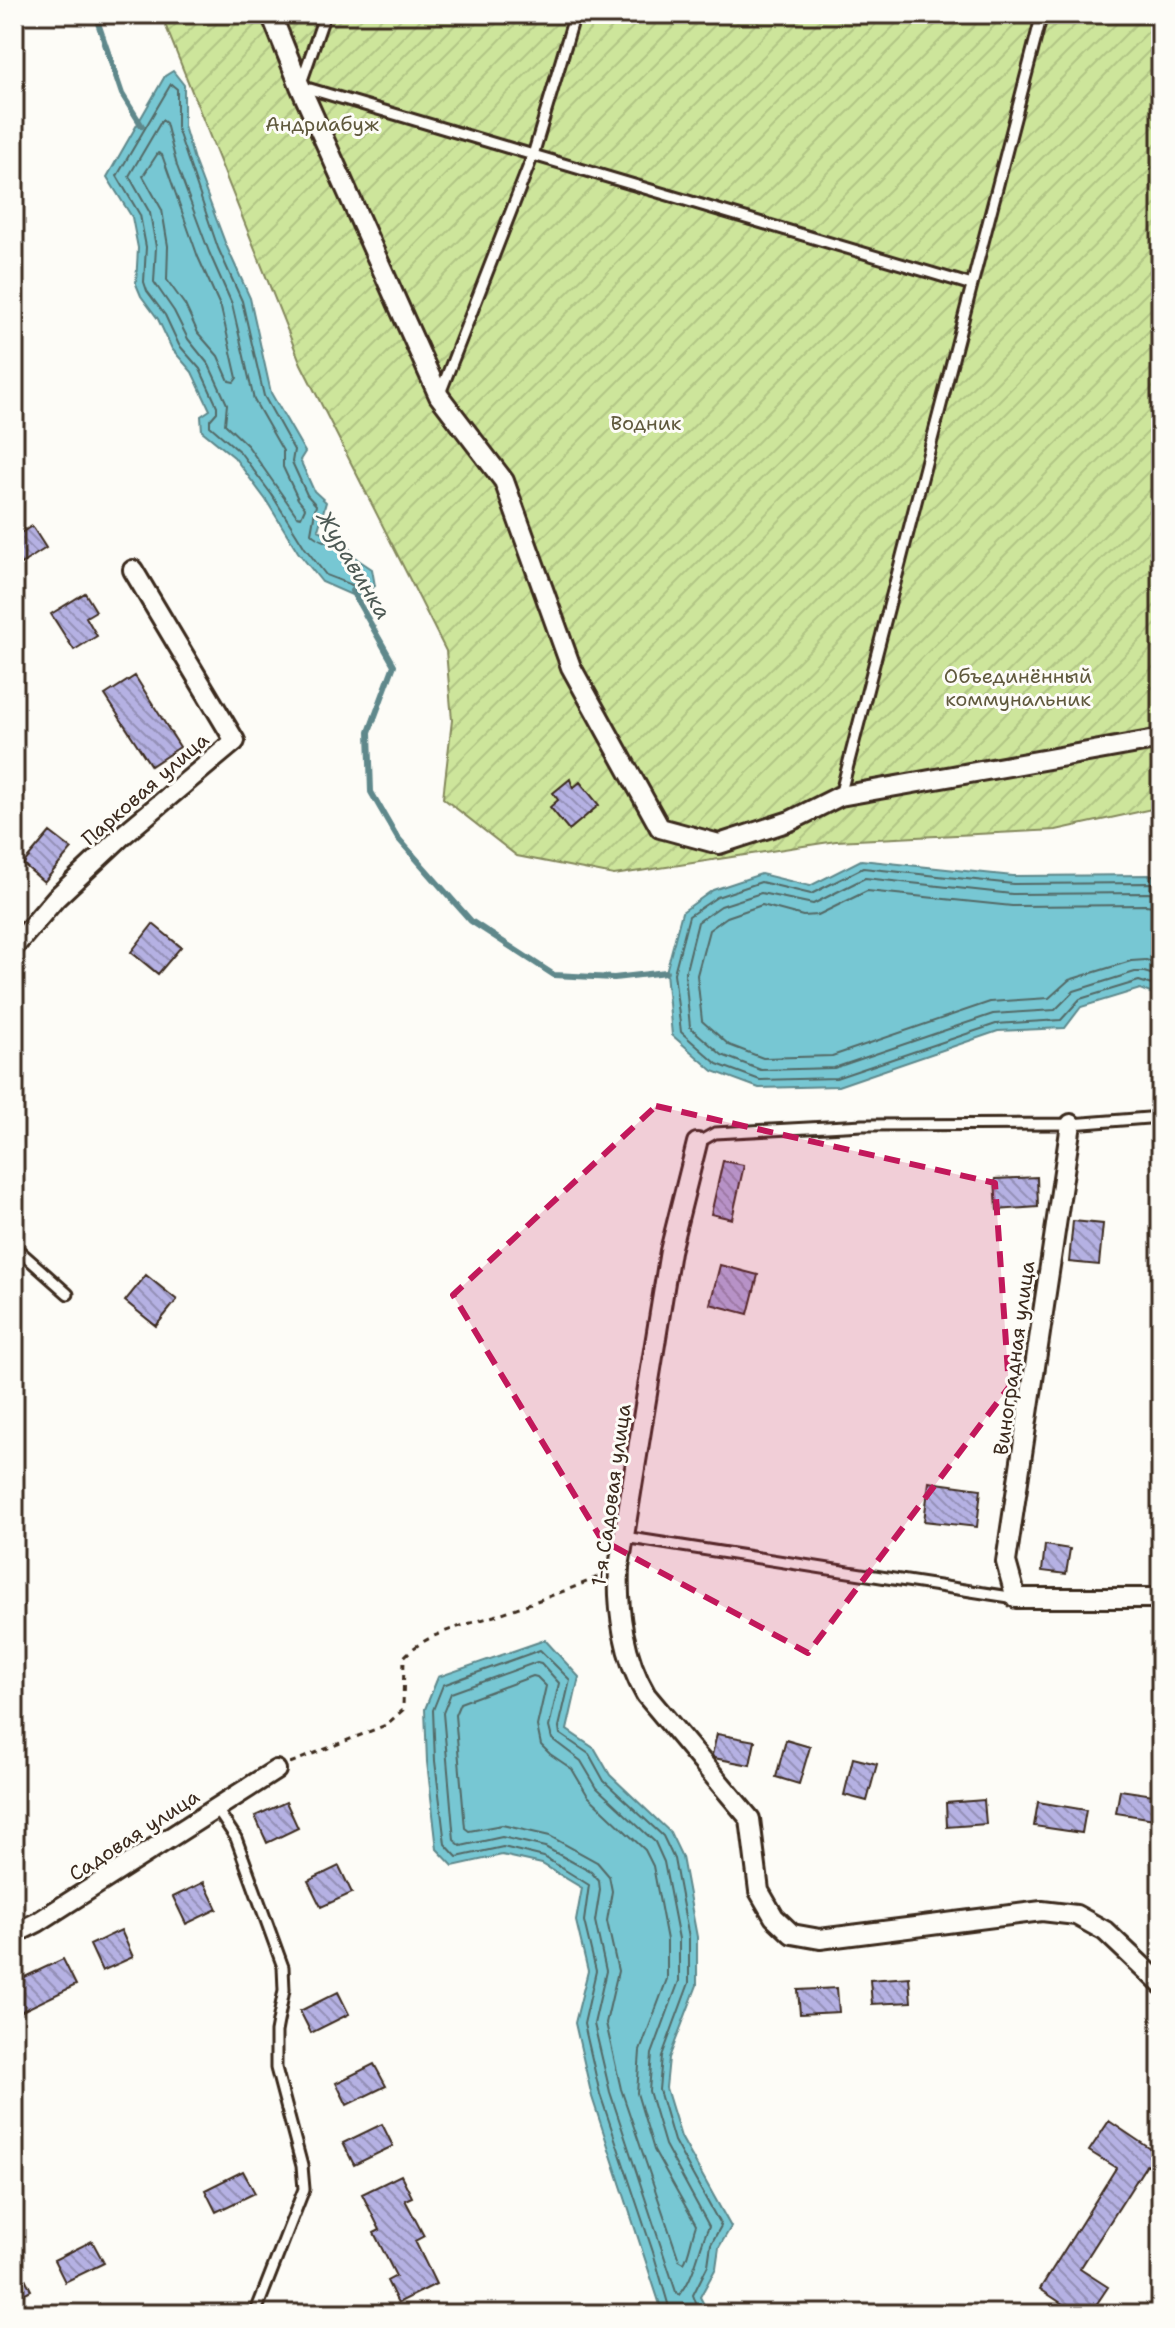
<svg xmlns="http://www.w3.org/2000/svg" width="1175" height="2328" font-family="'Shantell Sans',sans-serif">
	<style>
		.garden { fill: url(#garden-furrows); stroke: #84885c; stroke-width: 2 }
		.water { fill: #77c7d3; stroke: #5f888b; stroke-width: 2 }
		.lines { fill: none; stroke-linecap: round; stroke-linejoin: round }
		.shore { stroke: #536966; stroke-width: 2 }
		.stream { stroke: #5f888b; stroke-width: 6 }
		.building { fill: url(#building-back-hatch); stroke: #3b2a1e; stroke-width: 2 }
		.service-casing { stroke: #3b2a1e; stroke-width: 15 }
		.minor-casing { stroke: #3b2a1e; stroke-width: 24 }
		.path { stroke: #3b2a1e; stroke-width: 3; stroke-dasharray: 6 6; stroke-linecap: butt }
		.service { stroke: #fdfcf7; stroke-width: 9 }
		.minor { stroke: #fdfcf7; stroke-width: 18 }
		.marked { fill: #c2185b; fill-opacity: 0.2; stroke: #c2185b; stroke-width: 6; stroke-dasharray: 16 10; stroke-linejoin: round }
		.labels { text-anchor: middle; dominant-baseline: central; stroke-width: 6; stroke-linejoin: round; paint-order: stroke }
		.park-label { font-size: 20px; fill: #60593d; stroke: #fdfcf7 }
		.street-label { font-size: 20px; fill: #3b2a1e; stroke: #fdfcf7 }
		.water-label { font-size: 22px; font-style: italic; fill: #4d5954; stroke: #fdfcf7 }
	</style>
	<defs>
		<pattern id="garden-furrows" width="10" height="10" patternUnits="userSpaceOnUse" patternTransform="scale(2)"><rect width="10" height="10" fill="#cde59b"/><path d="M-1 1l2-2M0 10L10 0M9 11l2-2" fill="none" stroke="#b1c585"/></pattern>
		<pattern id="building-back-hatch" width="6" height="6" patternUnits="userSpaceOnUse" patternTransform="scale(2)"><rect width="6" height="6" fill="#b5b1e3"/><path d="M-1 5l2 2M0 0l6 6M5-1l2 2" fill="none" stroke="#9490b7"/></pattern>
	</defs>
	<rect width="100%" height="100%" fill="#fdfcf7"/>
	<filter id="ink" filterUnits="userSpaceOnUse"><feTurbulence type="fractalNoise" baseFrequency=".0125" numOctaves="2"/><feDisplacementMap in="SourceGraphic" scale="16" xChannelSelector="R" yChannelSelector="G"/><feConvolveMatrix kernelMatrix="1 2 1 2 8 2 1 2 1" color-interpolation-filters="sRGB"/></filter>
	<g filter="url(#ink)">
		<path class="garden" d="M161 14H1161V807L1056 830 836 841 614 875 517 856 443 798 452 720 446 651 301 364Z"/>
		<path class="water" d="M173 71 184 85V126L194 160 226 245 250 298 271 393 305 452 300 460 314 491 326 502 318 530 344 541 357 559 372 569 375 586 356 597 322 582 298 552 266 500 234 457 202 431 201 416 210 410 192 372 172 349 158 319 141 296 136 284 138 248 132 217 107 177 165 76Z
			M861 860 1013 876 1153 875 1161 878V997L1140 989 1081 1007 1065 1028 998 1031 838 1086 759 1088 713 1071 672 1035 666 972 682 912 713 890 761 874 810 886Z
			M545 1640 579 1677 567 1730 595 1749 610 1775 670 1832 682 1857 697 1937V1985L669 2058 666 2088 681 2137 731 2227 719 2247 716 2268 700 2297 709 2314H663L592 2097 575 2023 588 1971 576 1921 582 1888 542 1864 502 1855 453 1866 437 1849 427 1762 425 1709 438 1677Z"/>
		<g class="lines">
			<path class="shore" d="M171 84 177 89V128L218 248 242 301 264 396 294 450 292 462 307 495 316 505 311 533C318 542 331 541 340 549 349 558 353 566 364 573L365 581 357 587 326 575 305 548 272 495 240 452 210 426V420L217 412V406L200 369 179 345 165 315 147 291 144 282 146 247 140 215 117 176Z
				M162 120 166 123 177 166 209 252 232 304 254 400 283 451V467L298 499 305 508 301 517 297 516 248 446 225 424 227 404 209 365 188 339 174 311 154 282 156 247 150 213 129 176Z
				M158 153 162 155 198 257 221 308 237 378 234 382 229 381 218 356 198 333 185 305 167 280 168 246 162 210 143 176Z
				M1161 885 1150 883 1013 884 863 868 811 894 761 882 717 897 689 916 674 973 681 1032 717 1064 760 1080 836 1078 996 1024 1061 1020 1080 999 1139 981 1161 988
				M1161 895 1148 893 1012 894 865 878 813 904 761 893 721 906 698 922 685 974 690 1027 722 1055 761 1070 834 1068 993 1014 1055 1010 1074 991 1135 972H1144L1161 977
				M1161 907 1146 905 1012 906 867 891 818 915 803 916 762 905 727 917 709 930 697 975 702 1021 729 1045 763 1058 832 1056 990 1002 1049 998 1069 980 1131 961 1146 960 1161 965
				M537 1662 541 1663 559 1683 549 1727 552 1739 581 1761 597 1788 655 1842 664 1862 679 1939V1981L652 2054 649 2091 665 2145 709 2226C698 2249 696 2274 680 2295L676 2292 610 2092 594 2024 606 1971 595 1921 600 1890 599 1881 591 1872 545 1847 502 1837 461 1846 454 1840 443 1713 451 1693Z
				M533 1676 537 1677 546 1686 537 1726 541 1745 550 1754 572 1769 588 1796 645 1850 653 1866 667 1940V1979L640 2051 637 2093 654 2150 696 2225C692 2235 689 2256 684 2263L679 2260 621 2089 606 2023 618 1971 607 1921 612 1891 609 1876 597 1862 550 1836 502 1825 469 1831 465 1828 455 1715 460 1703Z
				M671 2314 653 2252 600 2094 584 2024 596 1971 584 1921 589 1885 544 1857 503 1847 457 1857 445 1844 435 1761 433 1710 443 1685 540 1650 570 1680 559 1727 560 1734 589 1754 604 1781 663 1836 674 1859 689 1938V1983L662 2056 659 2090 674 2141 721 2226 711 2244 708 2265 693 2295 700 2314"/>
			<path class="stream" d="M95 14 122 94 142 126
				M352 591 394 665 369 732 371 792 397 837 471 921 554 975 614 978 666 972"/>
		</g>
		<path class="building" d="M32 526 46 548 21 564 14 554V537Z
			M85 593 96 611 86 617 97 636 74 650 51 614Z
			M135 676 180 747 151 766 105 695Z
			M570 779 573 788 580 782 599 805 569 830 550 807 558 800 553 793Z
			M50 832 72 849 44 882 23 864Z
			M153 924 181 947 158 974 131 952Z
			M723 1161 744 1165 732 1219 711 1214Z
			M1037 1177 1038 1207 997 1210 995 1179Z
			M1073 1221 1103 1224 1099 1265 1069 1262Z
			M720 1265 758 1275 748 1314 710 1304Z
			M146 1275 177 1300 156 1326 125 1301Z
			M929 1482 981 1489 977 1527 924 1521Z
			M1045 1545 1070 1549 1066 1574 1042 1571Z
			M717 1734 755 1741 750 1765 714 1758 712 1755Z
			M786 1740 810 1747 799 1784 776 1777Z
			M853 1758 877 1764 867 1801 844 1795Z
			M1120 1790 1161 1796V1820L1116 1813Z
			M984 1800 986 1824 947 1827 946 1803Z
			M286 1802 298 1828 267 1843 255 1816Z
			M1038 1802 1086 1810 1082 1833 1034 1826Z
			M339 1866 352 1893 321 1907 308 1881Z
			M204 1882 217 1909 186 1924 173 1897Z
			M121 1930 133 1957 102 1971 90 1945Z
			M63 1959 76 1985 14 2015V1982Z
			M909 1977 911 2002 872 2004 870 1980Z
			M837 1988 839 2012 800 2014 798 1990Z
			M338 1992 349 2014 311 2033 300 2011Z
			M374 2064 386 2086 347 2105 336 2083Z
			M1109 2121 1161 2156 1153 2168 1147 2164 1080 2269 1108 2287 1090 2314H1078L1040 2289 1116 2168 1089 2151Z
			M382 2124 393 2146 354 2165 343 2143Z
			M243 2171 255 2193 216 2212 205 2190Z
			M401 2175 412 2197 405 2200 424 2236 415 2241 436 2284 398 2303 387 2281 396 2276 374 2233 380 2230 362 2194Z
			M92 2241 104 2263 65 2282 54 2260Z
			M14 2256 31 2290 14 2299Z"/>
		<g class="lines">
			<defs>
				<path id="service" d="M325 14 300 86 972 285
					M439 396 533 155 575 14
					M840 796 1042 14
					M697 1143 715 1133 863 1125 1071 1124 1161 1117
					M14 1246 68 1294
					M624 1537 1016 1598
					M216 1808 236 1838 283 1967 284 1990 276 2032V2068L302 2166 304 2189 255 2314"/>
				<path id="minor" d="M271 14 300 86 439 396 504 481 571 667 660 828 719 844 790 821 840 796 1161 739
					M14 947 56 898 123 835 235 741 133 570
					M1071 1124 1006 1562 1016 1598H1161
					M697 1143 670 1251 619 1567C617 1610 624 1658 646 1695L750 1819 759 1891 774 1917 792 1934 820 1939 1042 1911 1076 1915 1105 1931 1161 1984
					M14 1934 38 1922 276 1770"/>
			</defs>
			<use href="#service" class="service-casing"/>
			<use href="#minor" class="minor-casing"/>
			<path class="path" d="M290 1763 386 1725 403 1710 404 1657C426 1633 463 1626 494 1616 530 1603 565 1592 600 1576"/>
			<use href="#service" class="service"/>
			<use href="#minor" class="minor"/>
		</g>
	</g>
	<path class="marked" d="M656 1106 995 1183 1009 1387 808 1653 602 1540 453 1295Z"/>
	<g class="labels">
		<g class="park-label">
			<text x="322" y="124">Андриабуж</text>
			<text x="646" y="423">Водник</text>
			<text x="1018" y="676">Объединённый<tspan x="1018" dy="23">коммунальник</tspan></text>
		</g>
		<g class="street-label">
			<text transform="translate(145 789) rotate(-41)">Парковая улица</text>
			<text transform="translate(1014 1358) rotate(-82)">Виноградная улица</text>
			<text transform="translate(611 1495) rotate(-82)">1-я Садовая улица</text>
			<text transform="translate(134 1835) rotate(-33)">Садовая улица</text>
		</g>
		<g class="water-label">
			<text transform="translate(354 565) rotate(59)">Журавинка</text>
		</g>
	</g>
	<rect width="1175" height="2328" fill="none" stroke="#fdfcf7" stroke-width="48"/>
	<rect x="24" y="24" width="1127" height="2280" fill="none" stroke="#3b2a1e" stroke-width="3" filter="url(#ink)"/>
</svg>
